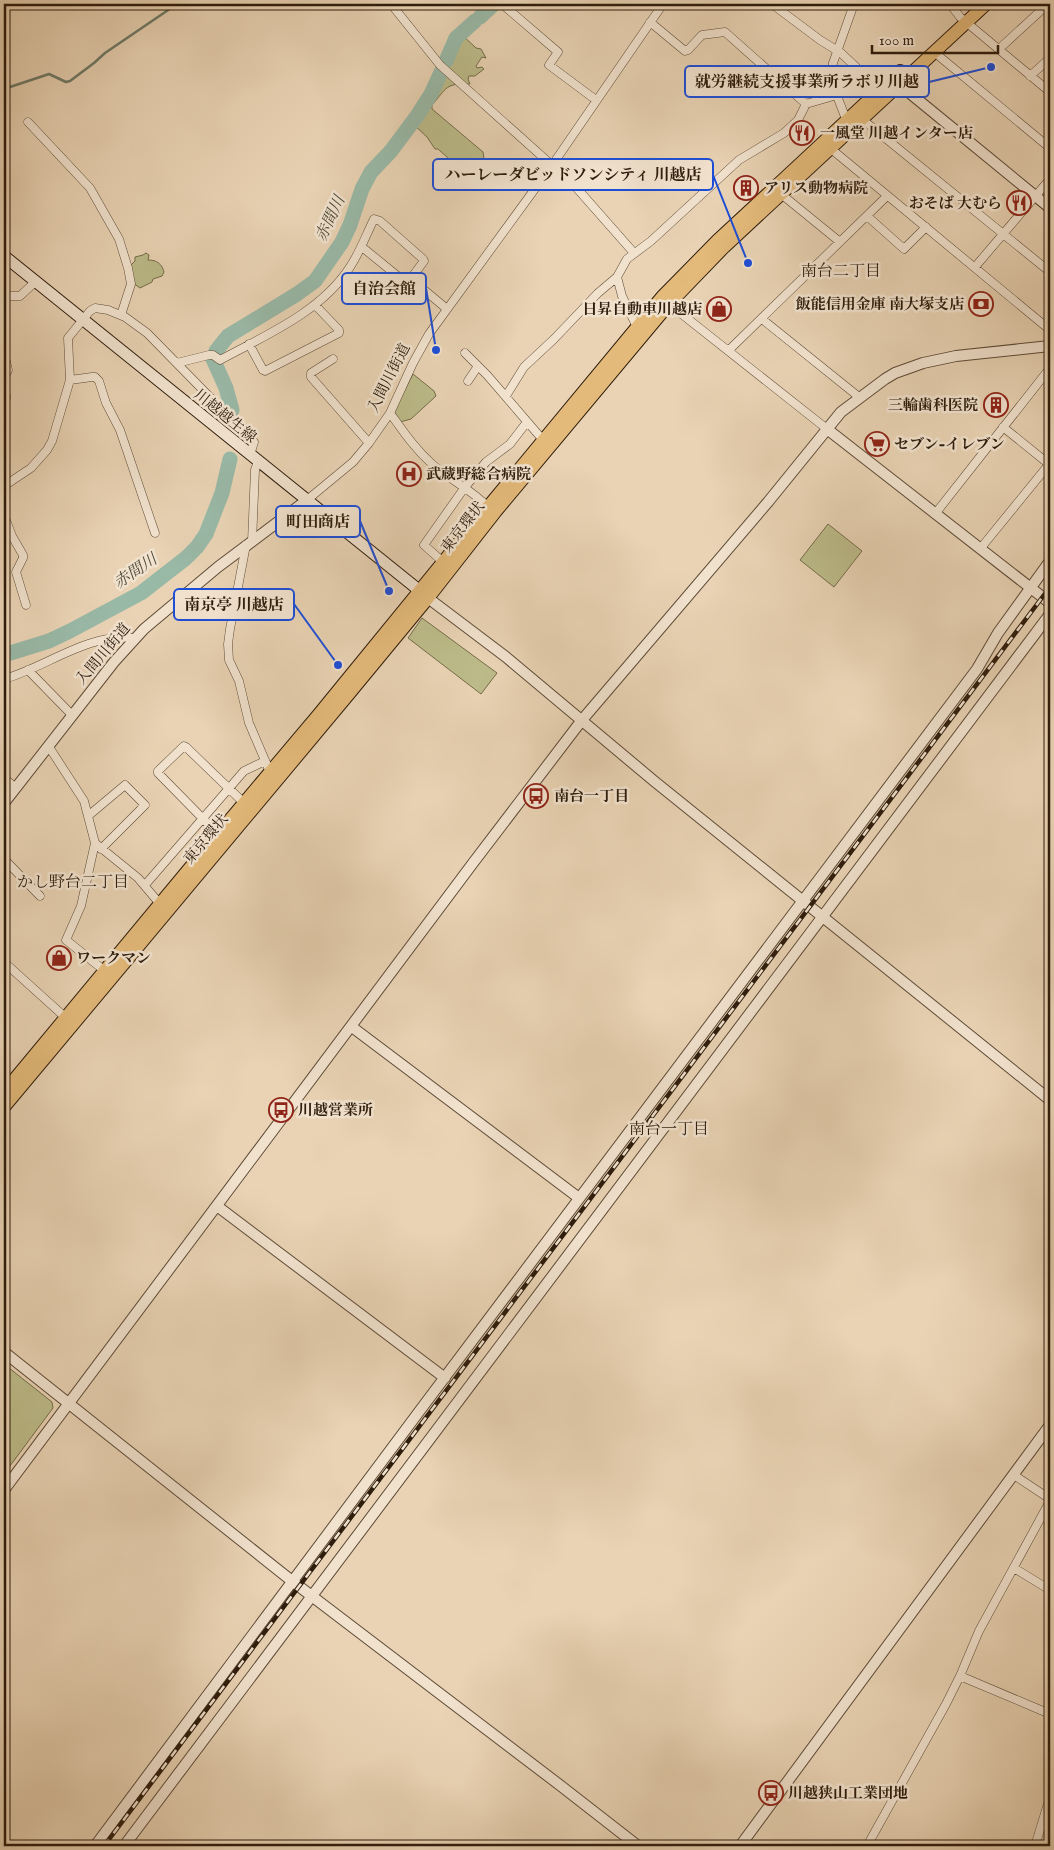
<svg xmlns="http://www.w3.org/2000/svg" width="1054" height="1850" font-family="'IM FELL English','Noto Serif JP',serif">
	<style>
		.green { fill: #bcbb89; stroke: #756c4a }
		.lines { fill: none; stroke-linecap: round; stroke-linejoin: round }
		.stream { stroke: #6e7a69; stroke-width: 2.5 }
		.river { stroke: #99b9a7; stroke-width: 15 }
		.minor-casing { stroke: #5d4a36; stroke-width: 9 }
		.tertiary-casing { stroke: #5d4a36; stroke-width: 12 }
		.secondary-casing { stroke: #2e1c0c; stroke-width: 13 }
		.trunk-casing { stroke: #2e1c0c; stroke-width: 14 }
		.minor { stroke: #f1e2ce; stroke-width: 8 }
		.tertiary { stroke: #f1e2ce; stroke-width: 10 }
		.secondary { stroke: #f1e2ce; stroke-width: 11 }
		.trunk { stroke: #e4ba7a; stroke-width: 12 }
		.rail-casing { stroke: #2e1c0c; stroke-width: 4.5 }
		.rail { stroke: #f1e2ce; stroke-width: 2.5; stroke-dasharray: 8; stroke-linecap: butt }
		.labels { text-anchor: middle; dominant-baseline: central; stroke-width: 5; stroke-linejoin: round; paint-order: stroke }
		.poi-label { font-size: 15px; font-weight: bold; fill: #2e1c0c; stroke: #f1e2ce; text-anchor: start }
		.street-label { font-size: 15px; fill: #2e1c0c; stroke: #f1e2ce }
		.water-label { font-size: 16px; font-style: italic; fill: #4e4b3a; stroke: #f1e2ce }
		.neighbourhood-label { font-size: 16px; fill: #2e1c0c; stroke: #f1e2ce }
		.leader { fill: none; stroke: #1d4ed8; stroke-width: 2 }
		.callout-dot { fill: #1d4ed8; stroke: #f1e2ce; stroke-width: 2 }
		.callout { fill: #f1e2ce; stroke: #1d4ed8; stroke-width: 2 }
		.callout-label { font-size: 16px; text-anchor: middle; font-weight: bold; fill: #2e1c0c }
	</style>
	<rect width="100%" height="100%" fill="#e9d3b4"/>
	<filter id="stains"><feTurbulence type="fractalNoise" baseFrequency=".004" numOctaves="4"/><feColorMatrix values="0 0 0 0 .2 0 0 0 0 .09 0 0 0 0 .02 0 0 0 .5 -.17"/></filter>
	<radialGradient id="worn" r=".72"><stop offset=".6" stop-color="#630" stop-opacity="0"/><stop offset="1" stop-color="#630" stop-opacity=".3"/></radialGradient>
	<path class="green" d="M457 32 460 33 476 48 481 49 486 58 482 57 476 66 477 68 482 67 484 69 475 76H469L468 79 470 84C445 83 447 88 432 105V109L483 152 484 159 479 161 478 166 469 177 438 149H435L427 137 413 124V119L425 107 434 81 439 78C440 64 446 42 457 32Z
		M146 253 149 255 148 260C157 260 162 264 164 272L162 276 153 279 152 282 140 288 133 283 130 266 135 261V257L143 255Z
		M413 374 434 391 436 396 411 419 400 422 393 413Z
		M828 524 862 551 834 587 800 560Z
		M422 618 497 673 481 694 408 638Z
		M4 1364 52 1402 53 1408 4 1474Z"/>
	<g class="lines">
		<path class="stream" d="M4 89 49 74 66 82 70 81 94 63 105 53 177 4"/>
		<path class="river" d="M480 17 494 4
			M446 61 456 38 475 21
			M216 351 228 336 297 294 315 281 342 242 350 225 362 189 371 172 391 151 417 116 431 94 442 70
			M213 359 226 388 232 410
			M4 655 49 641 70 631 141 593 186 558 197 547 206 534 222 493 230 459"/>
		<defs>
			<path id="minor" d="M391 4 440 65 574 185 634 253
				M502 4 558 52 549 65 596 100
				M772 4 820 40 841 53 858 69 875 94
				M950 4 960 17 1050 92
				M650 22 685 51 688 50 702 35 725 32 806 104
				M999 49 1048 4
				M940 57 1050 148
				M1030 76 1050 58
				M846 119 830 78 833 63 854 4
				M28 122 90 188 119 239 128 268 131 284 121 315
				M868 124 1050 272
				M830 148 1050 330
				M786 198 840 242
				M867 216 904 249 926 227
				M362 247 400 278 423 289 447 309
				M975 267 1050 179
				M4 296H20L35 282
				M669 304 827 429
				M762 319 859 397
				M637 327 622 296 617 277 627 259 651 241 739 160 784 133 798 120 806 104 837 95
				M249 344 263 370 265 371 339 333V330L315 305
				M729 350 887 196
				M465 353 487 375 543 440
				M4 354 8 370 4 378 6 398 4 401
				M333 359 311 373V377L369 443
				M177 363 209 355H213L220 360C266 335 321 312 350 267 360 252 366 235 374 219L380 221 423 259 424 261 409 281
				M70 380 92 377H95L99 381 106 403 120 430 155 533
				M468 381 478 366
				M506 396 524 367 554 339 598 293 617 277
				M390 413C403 431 415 449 432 464 450 480 471 489 488 507
				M1003 427 1050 465
				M4 486 31 468 47 450 52 441 70 380 68 338 90 311 95 308 108 310 125 317 147 333 254 442 250 455
				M307 500 353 462 369 443 390 413 413 363 429 334 553 164 663 4
				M935 514 1050 368
				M4 515 12 536 23 555V558L16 572 26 605
				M252 542 255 470 258 461
				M246 545 230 629 228 644 229 660 239 681 249 723 270 772
				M980 549 1050 463
				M443 562 424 545 465 487 486 462 510 444 527 422
				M28 670 72 715
				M4 679C47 667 87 633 134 638
				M49 747 84 801 95 843 138 878 160 904
				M4 778 16 788
				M88 816 125 785 145 805 101 849
				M218 834 158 773V771L184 746 186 747 244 803
				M95 843 81 906 66 940 105 971
				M4 859 40 896
				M145 885 244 771 265 761
				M4 962 66 1018
				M1014 1475 1050 1499
				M1014 1568 1050 1590
				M960 1676 1050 1714
				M867 1846 946 1704 960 1676 979 1631 1050 1501
				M1035 1846 1050 1797"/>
			<path id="tertiary" d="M895 81 1050 208
				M827 429 1050 603
				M428 598 506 657 654 781 1050 1100
				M4 803 114 662 144 629 218 567 307 500
				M352 1027 579 1198
				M217 1206 445 1378
				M4 1352 292 1581 561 1786 638 1846
				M4 1490 473 863 582 720 768 502 841 412 885 379 895 373 923 363 956 356 1050 346
				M95 1846 424 1405 977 669 998 633 1050 561
				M124 1846 1050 614
				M740 1846 1050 1425"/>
			<path id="secondary" d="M4 256 425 595"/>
			<path id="trunk" d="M4 1092 218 834 319 714 488 507 662 297 717 241 900 71
				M4 1107 348 695 428 598 496 511 669 304 724 247 986 4"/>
		</defs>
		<use href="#minor" class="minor-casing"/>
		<use href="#tertiary" class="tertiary-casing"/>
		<use href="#secondary" class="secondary-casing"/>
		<use href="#trunk" class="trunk-casing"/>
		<use href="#minor" class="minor"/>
		<use href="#tertiary" class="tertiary"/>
		<use href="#secondary" class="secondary"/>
		<use href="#trunk" class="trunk"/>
		<defs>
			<path id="rail" d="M104 1846 1050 587"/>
		</defs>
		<use href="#rail" class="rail-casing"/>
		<use href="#rail" class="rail"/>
	</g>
	<defs>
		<symbol id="restaurant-ring" viewBox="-11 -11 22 22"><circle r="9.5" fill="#f1e2ce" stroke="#8f2418" stroke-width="1.5"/><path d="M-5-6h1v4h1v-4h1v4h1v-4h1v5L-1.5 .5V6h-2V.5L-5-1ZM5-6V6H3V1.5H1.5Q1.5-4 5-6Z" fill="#8f2418"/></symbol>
		<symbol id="building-ring" viewBox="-11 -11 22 22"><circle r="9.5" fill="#f1e2ce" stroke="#8f2418" stroke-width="1.5"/><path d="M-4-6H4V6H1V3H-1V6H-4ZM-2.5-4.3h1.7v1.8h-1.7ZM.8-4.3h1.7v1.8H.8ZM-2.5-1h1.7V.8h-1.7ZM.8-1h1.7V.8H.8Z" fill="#8f2418"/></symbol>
		<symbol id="bank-ring" viewBox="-11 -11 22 22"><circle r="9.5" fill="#f1e2ce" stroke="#8f2418" stroke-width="1.5"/><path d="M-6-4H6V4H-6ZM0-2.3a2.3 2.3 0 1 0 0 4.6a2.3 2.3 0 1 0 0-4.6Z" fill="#8f2418"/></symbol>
		<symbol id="shop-ring" viewBox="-11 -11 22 22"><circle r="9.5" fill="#f1e2ce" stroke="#8f2418" stroke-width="1.5"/><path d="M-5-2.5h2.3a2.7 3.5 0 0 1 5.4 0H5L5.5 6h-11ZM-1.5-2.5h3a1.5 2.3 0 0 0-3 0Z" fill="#8f2418"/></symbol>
		<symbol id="supermarket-ring" viewBox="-11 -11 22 22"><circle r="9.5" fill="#f1e2ce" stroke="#8f2418" stroke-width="1.5"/><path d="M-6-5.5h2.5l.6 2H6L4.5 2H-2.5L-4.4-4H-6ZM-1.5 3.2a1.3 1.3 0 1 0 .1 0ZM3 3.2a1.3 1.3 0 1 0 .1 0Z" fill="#8f2418"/></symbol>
		<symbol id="hospital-ring" viewBox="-11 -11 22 22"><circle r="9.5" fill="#f1e2ce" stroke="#8f2418" stroke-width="1.5"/><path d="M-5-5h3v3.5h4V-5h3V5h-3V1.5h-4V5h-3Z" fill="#8f2418"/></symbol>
		<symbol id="bus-ring" viewBox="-11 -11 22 22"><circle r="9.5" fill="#f1e2ce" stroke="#8f2418" stroke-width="1.5"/><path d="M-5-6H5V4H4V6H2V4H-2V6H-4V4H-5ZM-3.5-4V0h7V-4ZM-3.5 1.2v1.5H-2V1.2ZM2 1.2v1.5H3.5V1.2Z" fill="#8f2418"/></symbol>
	</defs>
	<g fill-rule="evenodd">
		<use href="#restaurant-ring" x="788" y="119" width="28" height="28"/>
		<use href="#building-ring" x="732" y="174" width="28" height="28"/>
		<use href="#restaurant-ring" x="1005" y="189" width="28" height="28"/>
		<use href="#bank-ring" x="967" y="290" width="28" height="28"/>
		<use href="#shop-ring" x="705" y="295" width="28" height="28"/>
		<use href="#building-ring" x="982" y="391" width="28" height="28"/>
		<use href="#supermarket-ring" x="863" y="430" width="28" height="28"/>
		<use href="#hospital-ring" x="395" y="460" width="28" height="28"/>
		<use href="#bus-ring" x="522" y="782" width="28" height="28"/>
		<use href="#shop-ring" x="45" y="944" width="28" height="28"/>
		<use href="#bus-ring" x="267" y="1096" width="28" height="28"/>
		<use href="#bus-ring" x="757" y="1779" width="28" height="28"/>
	</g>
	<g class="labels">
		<g class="poi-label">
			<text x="820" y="133">一風堂 川越インター店</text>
			<text x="764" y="188">アリス動物病院</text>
			<text x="1002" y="203" text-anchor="end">おそば 大むら</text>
			<text x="964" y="304" text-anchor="end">飯能信用金庫 南大塚支店</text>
			<text x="702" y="309" text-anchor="end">日昇自動車川越店</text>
			<text x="978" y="405" text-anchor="end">三輪歯科医院</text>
			<text x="894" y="444">セブン-イレブン</text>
			<text x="426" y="474">武蔵野総合病院</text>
			<text x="554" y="796">南台一丁目</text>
			<text x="76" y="958">ワークマン</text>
			<text x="298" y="1110">川越営業所</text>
			<text x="788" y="1793">川越狭山工業団地</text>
		</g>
		<g class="street-label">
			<text transform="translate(389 378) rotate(-63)">入間川街道</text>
			<text transform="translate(225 416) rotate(39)">川越越生線</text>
			<text transform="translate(463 527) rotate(-52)">東京環状</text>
			<text transform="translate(103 654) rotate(-50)">入間川街道</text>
			<text transform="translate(206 839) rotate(-50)">東京環状</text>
		</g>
		<g class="water-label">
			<text transform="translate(331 219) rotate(-65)">赤間川</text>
			<text transform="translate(136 572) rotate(-34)">赤間川</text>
		</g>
		<g class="neighbourhood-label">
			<text x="841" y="272">南台二丁目</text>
			<text x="73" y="883">かし野台二丁目</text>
			<text x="669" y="1130">南台一丁目</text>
		</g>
	</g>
	<path class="leader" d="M991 67L929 82M748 263L713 175M436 350L426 288M389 591L360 521M338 665L294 604"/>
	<g class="callout-dot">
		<circle cx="991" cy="67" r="5"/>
		<circle cx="748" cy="263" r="5"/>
		<circle cx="436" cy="350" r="5"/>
		<circle cx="389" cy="591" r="5"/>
		<circle cx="338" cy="665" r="5"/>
	</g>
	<g class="callout">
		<rect x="685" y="66" width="244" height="31" rx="5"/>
		<rect x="433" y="159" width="280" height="31" rx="5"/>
		<rect x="342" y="273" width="84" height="31" rx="5"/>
		<rect x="276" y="506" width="84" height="31" rx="5"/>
		<rect x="174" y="589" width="120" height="31" rx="5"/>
	</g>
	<g class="callout-label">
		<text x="807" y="87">就労継続支援事業所ラボリ川越</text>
		<text x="573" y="180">ハーレーダビッドソンシティ 川越店</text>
		<text x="384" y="294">自治会館</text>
		<text x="318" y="527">町田商店</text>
		<text x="234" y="610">南京亭 川越店</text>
	</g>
	<rect width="1054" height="1850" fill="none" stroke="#e9d3b4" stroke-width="20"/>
	<rect x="5" y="5" width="1044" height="1840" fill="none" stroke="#2e1c0c" stroke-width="2.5"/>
	<rect x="10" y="10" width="1034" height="1830" fill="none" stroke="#2e1c0c"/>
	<path d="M872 45v8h126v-8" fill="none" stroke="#2e1c0c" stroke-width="2.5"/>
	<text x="879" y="45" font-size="15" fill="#2e1c0c" stroke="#f1e2ce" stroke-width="4" paint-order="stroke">100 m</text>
	<rect width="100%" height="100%" filter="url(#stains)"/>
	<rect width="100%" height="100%" fill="url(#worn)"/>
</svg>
